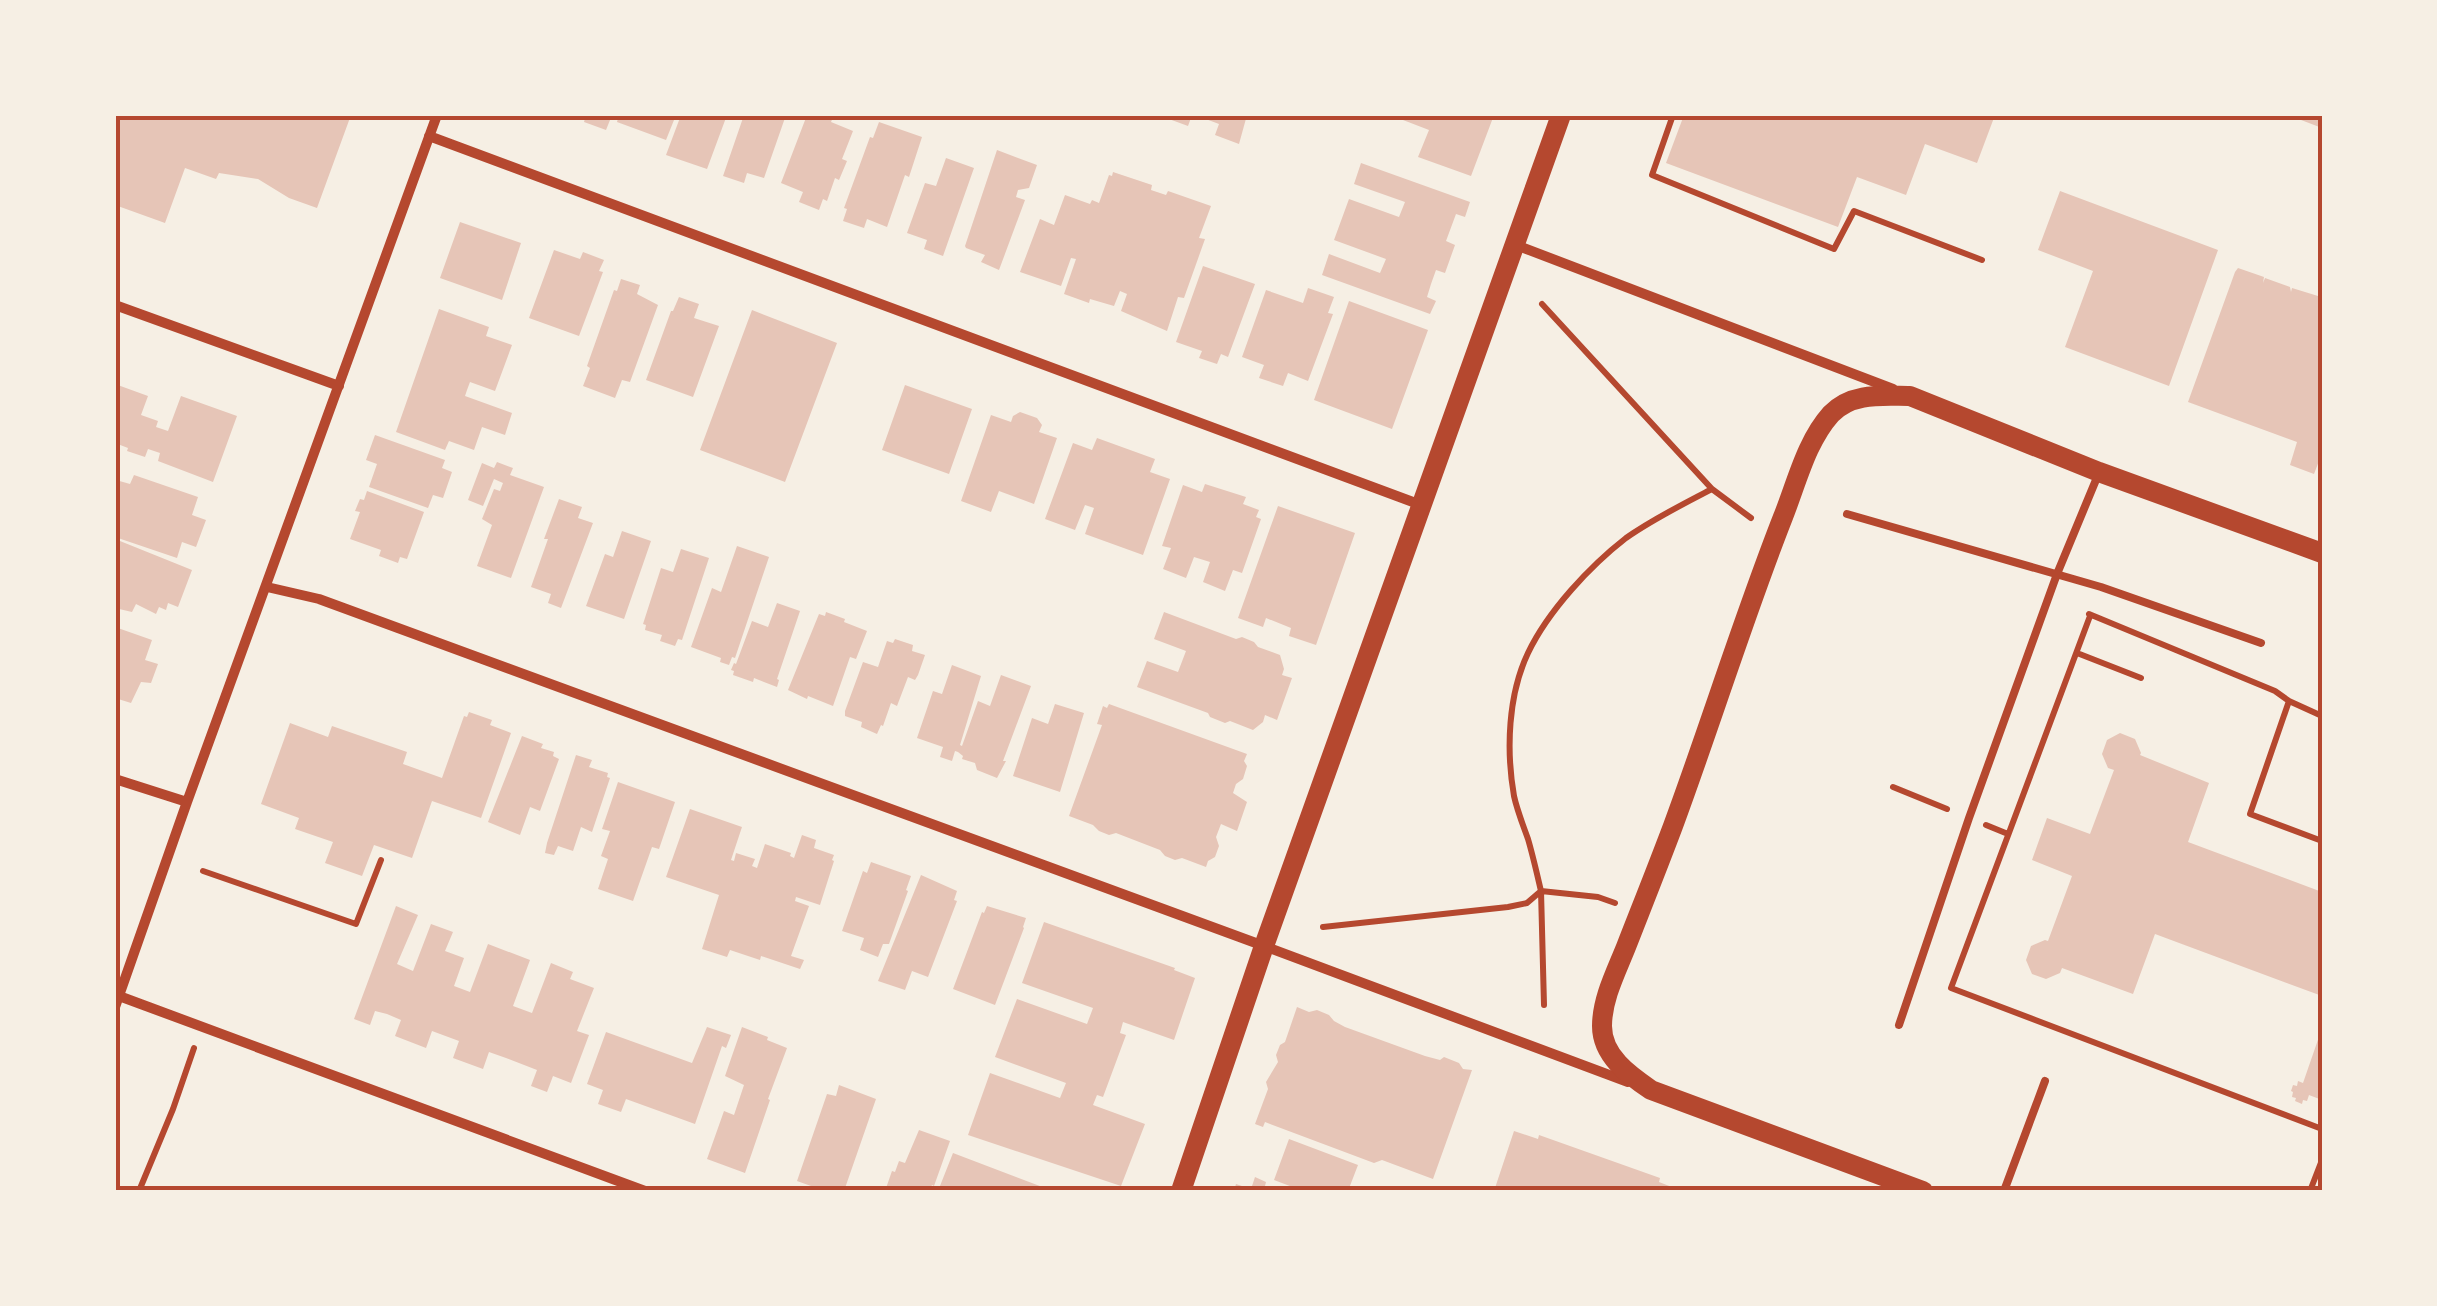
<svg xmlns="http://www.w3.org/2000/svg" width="2437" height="1306" font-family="Rubik,sans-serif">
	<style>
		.building { fill: #e6c5b7 }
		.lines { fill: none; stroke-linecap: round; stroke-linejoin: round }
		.path { stroke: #b5482f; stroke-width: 6 }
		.service { stroke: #b5482f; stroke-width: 8 }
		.minor { stroke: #b5482f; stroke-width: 10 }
		.secondary { stroke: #b5482f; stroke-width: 20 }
		.neatline { fill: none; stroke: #b5482f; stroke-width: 4 }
	</style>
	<rect width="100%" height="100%" fill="#f6efe4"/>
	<path class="building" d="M115 115H351L317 208 289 198 258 179 219 173 216 179 185 168 165 223 115 205Z
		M586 115H612L606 130 584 122Z
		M619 115H676L666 140 617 122Z
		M681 115H727L707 169 666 155Z
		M744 115H786L764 178 747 173 744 183 723 176Z
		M807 115H834L831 122 853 131 842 159 847 161 839 180 835 178 827 201 823 199 819 210 799 202 803 192 781 183Z
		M1158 115H1192L1188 126Z
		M1195 115H1247L1239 144 1215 135 1219 124Z
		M1390 115H1494L1471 176 1418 157 1429 130Z
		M1684 115H1995L1977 163 1925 144 1906 195 1857 177 1838 227 1666 163Z
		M2288 115H2322V128Z
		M879 122 922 137 909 177 905 175 887 227 867 219 864 228 843 221 847 209 844 208 870 137 873 138Z
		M997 150 1037 165 1029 188 1018 190 1016 197 1025 200 999 270 981 262 985 255 966 248 965 246Z
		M946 158 974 168 943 256 924 249 927 240 907 233 925 183 936 186Z
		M1361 163 1470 202 1465 217 1456 214 1446 241 1455 245 1445 273 1436 270 1431 284 1427 297 1436 301 1430 314 1322 275 1329 254 1380 273 1386 259 1334 240 1349 199 1399 217 1405 202 1354 184Z
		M1113 172 1152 185 1151 190 1166 195 1168 191 1211 206 1199 238 1205 239 1184 298 1178 297 1167 331 1121 311 1127 294 1120 291 1114 306 1090 299 1089 303 1064 294 1076 259 1071 258 1061 286 1020 272 1040 219 1054 225 1065 195 1090 204 1092 200 1099 203 1109 175 1112 176Z
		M2060 191 2218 250 2169 386 2065 347 2093 271 2038 250Z
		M460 222 521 243 502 300 440 278Z
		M554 250 580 259 583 252 604 260 599 271 603 272 579 336 529 318Z
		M1203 266 1255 284 1228 357 1221 354 1217 364 1199 358 1202 351 1176 342Z
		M2238 268 2264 277 2263 283 2265 278 2290 287 2291 292 2292 288 2318 296V302L2322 291V453L2314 474 2290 465 2297 442 2188 402 2235 272Z
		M621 279 640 285 637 294 658 305 630 382 622 380 615 398 583 386 590 368 587 366 614 290 617 291Z
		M1308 288 1334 297 1328 313 1333 314 1308 381 1288 373 1283 386 1259 378 1264 365 1242 357 1266 290 1303 303Z
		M679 297 699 304 694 318 719 326 693 397 646 380 671 311H673Z
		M1349 301 1428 330 1392 429 1314 400Z
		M439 309 489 327 486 336 512 345 495 391 470 382 467 390 465 396 512 413 505 435 482 427 474 450 449 441 445 450 396 432Z
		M752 310 837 343 785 482 700 450Z
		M115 384 148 396 141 415 158 421 156 427 168 431 181 396 237 416 213 482 158 461 160 453 148 449 145 457 127 451 128 448 115 443Z
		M905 385 972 409 949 474 882 450Z
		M1020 412 1037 418 1042 425 1039 432 1057 438 1034 504 999 491 991 512 961 501 991 415 1011 422 1013 416Z
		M375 435 445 460 442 468 452 472 443 498 433 495 428 508 369 487 377 464 366 460Z
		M1097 438 1155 459 1150 472 1170 479 1143 555 1085 534 1094 508 1085 505 1075 530 1045 519 1073 443 1092 450Z
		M497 462 513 468 510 475 544 487 511 578 477 566 492 525 482 519 494 489 500 491 503 483 494 479 483 506 468 500 482 463 494 468Z
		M134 475 198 497 192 515 206 520 196 547 182 542 177 558 115 537V481L116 480 130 484Z
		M1205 484 1246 497 1243 504 1259 510 1256 517 1261 519 1242 573 1233 570 1225 591 1203 582 1210 562 1194 557 1186 578 1163 569 1171 548 1162 546 1183 485 1202 492Z
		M367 491 424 512 407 559 400 557 398 563 379 556 381 550 350 539 360 512 355 511 360 499 364 500Z
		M559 499 582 507 578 518 593 523 561 608 548 603 551 594 531 587 548 539H544Z
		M1278 506 1355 533 1316 645 1289 636 1291 628 1266 618 1263 627 1238 618Z
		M622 531 651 541 624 619 586 606 605 554 613 557Z
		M115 539 192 570 178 607 168 603 166 610 159 607 156 614 136 604 132 612 115 608Z
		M737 546 769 557 735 658 732 657 729 665 720 662 721 658 691 647 712 588 721 592Z
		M681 549 709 558 682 640 678 639 675 646 660 641 662 635 645 630 646 625 643 624 661 568 673 572Z
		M777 603 800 611 777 679 779 680 777 687 754 678 753 682 733 675 734 671 731 670 734 663 736 664 752 621 768 627Z
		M826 612 845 619 844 622 867 631 856 659 850 657 833 706 808 696 807 699 788 690 819 614 825 616Z
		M1164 612 1236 639 1242 637 1254 642 1258 647 1280 655 1284 669 1282 675 1292 678 1277 720 1265 715 1263 722 1253 730 1230 721 1225 723 1210 717 1208 713 1137 687 1147 661 1178 672 1186 651 1154 639Z
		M115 627 152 640 145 660 158 664 151 683 141 682 131 703 115 698Z
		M895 639 913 645 912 651 925 655 918 675 915 680 908 677 897 706 891 703 883 726 881 725 877 734 861 727 862 722 845 716V711L863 662 878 667 887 641 893 643Z
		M952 665 981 676 960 745 962 746 978 701 990 706 1001 675 1031 686 1003 761H1006L997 778 977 770 975 763 962 759 963 756 958 752 955 751 952 761 940 757 943 747 917 738 933 691 942 694Z
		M1055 704 1084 713 1060 792 1013 776 1032 718 1048 724Z
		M1109 704 1247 754 1244 761 1247 766 1243 779 1236 784 1233 793 1247 802 1237 831 1221 824 1216 837 1219 846 1215 857 1208 861 1206 867 1182 858 1175 860 1165 856 1160 850 1116 833 1109 835 1099 831 1093 825 1069 816 1102 725 1097 724 1103 706 1107 708Z
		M469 712 492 720 490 725 511 733 481 818 432 801 412 858 374 845 362 876 325 863 333 842 295 829 299 818 261 804 290 723 328 737 332 726 407 752 403 764 442 778 464 716 467 717Z
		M2120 733 2135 739 2141 753 2140 755 2209 783 2188 842 2322 892V996L2155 934 2133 994 2062 968 2060 973 2046 979 2032 974 2026 960 2031 946 2045 940 2048 941 2072 876 2032 860 2047 818 2090 834 2114 770 2108 768 2102 754 2107 740Z
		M522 736 543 744 541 748 554 752 553 756 559 759 540 811 530 807 520 835 488 822Z
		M576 755 592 760 589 767 608 773 607 777 610 778 592 832 581 827 573 851 558 846 554 855 545 853 547 843Z
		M618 782 675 802 659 849 652 847 633 901 598 889 608 859 601 856 610 831 602 829Z
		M690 809 742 827 731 860 734 861 736 853 755 859 752 866 757 868 765 844 791 853 790 856 794 858 802 835 816 840 814 848 834 855 832 860 834 861 820 905 796 897 795 901 809 906 791 956 804 960 800 969 761 956 760 960 730 950 727 957 702 949 719 895 666 877Z
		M871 862 911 876 906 890 908 891 889 944H883L878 957 860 950 864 938 842 931 863 871 867 873Z
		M921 875 957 891 954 900 957 901 928 977 912 971 905 990 878 981Z
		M396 906 418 915 397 964 413 971 431 924 453 932 445 951 464 958 454 986 470 992 488 944 530 960 513 1006 532 1013 551 963 573 972 570 979 594 988 577 1031 589 1035 571 1083 553 1076 547 1092 531 1086 537 1070 506 1058 489 1052 483 1069 453 1058 459 1041 432 1031 426 1048 395 1036 401 1020 387 1014 375 1011 370 1025 354 1019Z
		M987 906 1026 918 1023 927 1024 928 995 1005 953 989 982 912 984 913Z
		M1044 922 1175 968 1174 970 1195 978 1174 1040 1123 1022 1120 1033 1126 1035 1103 1097 1097 1095 1093 1105 1145 1124 1121 1186 968 1135 990 1073 1060 1098 1066 1083 995 1057 1017 999 1087 1024 1093 1008 1022 983Z
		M1297 1007 1309 1012 1317 1010 1329 1015 1334 1021 1345 1027 1425 1056 1440 1060 1444 1057 1459 1063 1463 1069 1472 1070 1433 1179 1382 1160 1374 1163 1265 1122 1263 1127 1255 1124 1268 1089 1266 1082 1278 1062 1276 1055 1280 1045 1285 1042Z
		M707 1027 731 1035 726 1048 722 1046 695 1124 626 1099 621 1112 598 1104 603 1090 587 1084 606 1032 692 1063Z
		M742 1027 768 1037 767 1040 787 1048 768 1099 770 1100 745 1173 707 1159 724 1111 734 1115 744 1085 725 1076Z
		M2321 1031 2322 1100 2309 1095 2307 1101 2303 1100 2302 1104 2295 1101 2296 1098 2292 1097 2293 1092 2291 1091 2293 1085 2297 1086 2298 1081 2303 1083Z
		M839 1085 876 1099 844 1191H825L797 1181 827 1094 836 1096Z
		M919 1130 950 1141 934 1186 932 1185 929 1191H885L892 1171 895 1172 899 1161 905 1163Z
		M1514 1131 1538 1139 1539 1135 1660 1178 1659 1182 1682 1191H1494Z
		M1289 1139 1358 1165 1348 1191H1303L1274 1180Z
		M953 1153 1053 1191H938Z
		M1255 1177 1266 1182 1265 1186 1276 1191H1234L1236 1184 1251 1189Z"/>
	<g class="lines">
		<path class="path" d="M1673 115 1652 175 1834 249 1854 211 1982 260
			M1542 304 1712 489 1751 518
			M2089 614 2275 691 2289 701 2322 716
			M2090 616 1951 988 2322 1129
			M2077 653 2141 678
			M2289 701 2250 814 2322 841
			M1893 787 1947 809
			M1986 825 2008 834
			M203 871 356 924 381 860
			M1323 927 1508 907 1527 903 1541 891C1537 874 1533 856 1528 839 1523 825 1517 810 1514 796 1506 750 1508 695 1528 653 1548 611 1590 566 1626 538 1653 519 1683 504 1712 489
			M1544 1005 1541 891 1598 897 1615 903
			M139 1191 173 1109 194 1048
			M2310 1191 2322 1160"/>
		<path class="service" d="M1847 514 2101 587 2261 643
			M1899 1025 1969 818 2057 574 2098 475
			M2004 1191 2045 1081"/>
		<path class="minor" d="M429 136 1421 505
			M1516 245 1893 389
			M115 305 339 386
			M267 587 319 599 1264 946 1628 1082
			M115 779 187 802
			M119 996 645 1191
			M115 1007 187 802 437 115"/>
		<path class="secondary" d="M1181 1191 1264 946 1561 115
			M1923 1191 1651 1090C1629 1075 1602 1056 1602 1026 1602 999 1616 972 1626 947 1642 906 1658 866 1673 826 1711 723 1743 619 1783 517 1797 482 1806 442 1831 414 1852 392 1883 396 1910 396L2099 472 2322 553"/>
	</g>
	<rect width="2437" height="1306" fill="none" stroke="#f6efe4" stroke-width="235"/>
	<rect x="118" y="118" width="2202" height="1070" class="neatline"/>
</svg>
